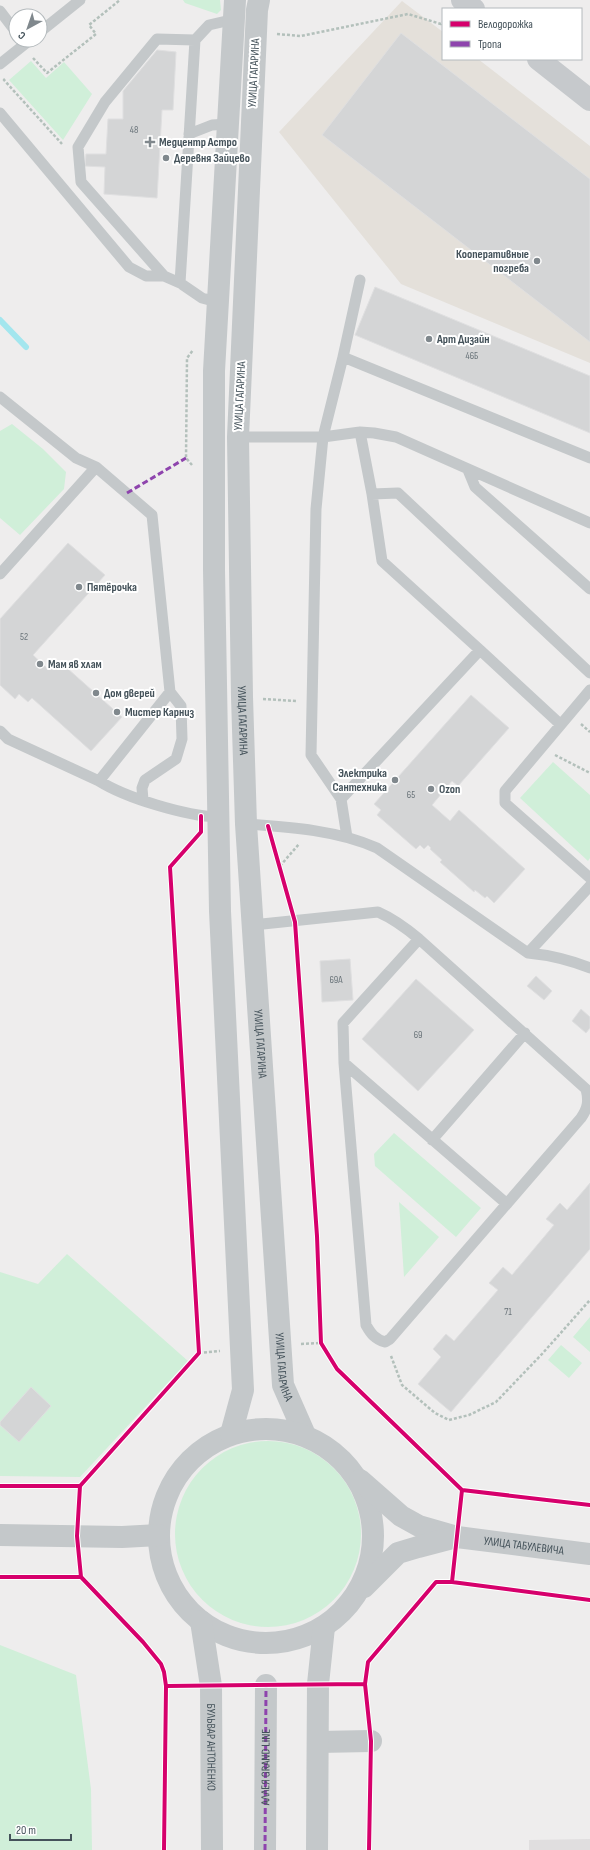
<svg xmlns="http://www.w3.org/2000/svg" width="590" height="1850" font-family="'Sofia Sans Condensed',sans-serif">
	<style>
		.commercial { fill: #e4e0da }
		.education { fill: #e0dedf }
		.green { fill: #d0efd9 }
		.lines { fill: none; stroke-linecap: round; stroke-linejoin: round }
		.stream { stroke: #a3e6ee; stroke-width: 6 }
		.building { fill: #d4d5d6; stroke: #dfdfe0 }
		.path { stroke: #b3c0bb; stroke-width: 2.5; stroke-dasharray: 3 2; stroke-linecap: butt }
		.lane { stroke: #c4c8ca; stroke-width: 11 }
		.street { stroke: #c4c8ca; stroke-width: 22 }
		.secondary { stroke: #c6c9cc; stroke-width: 22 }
		.quiet { stroke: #8e44ad; stroke-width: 3; stroke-dasharray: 6 3; stroke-linecap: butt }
		.cycleway-casing { stroke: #fff; stroke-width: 6 }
		.cycleway { stroke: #d6006c; stroke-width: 4 }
		.poi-dot { fill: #80888d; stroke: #fff; stroke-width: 1.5 }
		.labels { text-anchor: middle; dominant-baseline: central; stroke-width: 4; stroke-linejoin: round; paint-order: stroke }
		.number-label { font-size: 10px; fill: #6a747a }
		.street-label { font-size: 12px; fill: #44525a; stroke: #fff }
		.poi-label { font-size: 12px; font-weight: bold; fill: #44525a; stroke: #fff; text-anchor: start }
	</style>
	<rect width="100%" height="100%" fill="#eeeded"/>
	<path class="commercial" d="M402 1 443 32V59H478L590 146V363L401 284 279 132Z"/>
	<path class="education" d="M590 1839V1850H529V1840Z"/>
	<path class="green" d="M183 0H220L221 10 217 14 185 3Z
		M31 61 46 78 64 62 92 94 63 140 9 80Z
		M12 424 43 449 66 472 64 489 20 535 0 518V431Z
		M553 762 590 795V858L588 861 520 798Z
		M394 1133 481 1208 456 1237 375 1166 374 1154Z
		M399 1202 439 1237 404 1277Z
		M67 1254 188 1361 80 1477 0 1476V1272L38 1284Z
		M590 1317V1352L573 1337Z
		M561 1345 582 1363 569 1378 548 1360Z
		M175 1534a93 93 0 1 1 186 0a93 93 0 1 1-186 0Z
		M0 1645 76 1675 91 1789 92 1850H0Z"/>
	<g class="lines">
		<path class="stream" d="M0 320 26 347"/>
	</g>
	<path class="building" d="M401 33 590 179V342L322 135Z
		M157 50 176 52 173 110H162L157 198 104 194 105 167 85 166 86 154H106L108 119H123V91Z
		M375 287 590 376V433L355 335Z
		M68 543 105 575 33 655 49 670 58 660 122 717 91 751 32 698 28 702 19 694 15 699 0 685V619Z
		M471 695 509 728 458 786 452 781 432 805 450 821 459 810 525 869 494 903 487 896 485 898 475 890 474 892 440 862 442 860 430 849 431 848 428 845 424 849 420 845 416 849 377 815 381 810 374 804Z
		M350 959 353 1000 322 1002 320 961Z
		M536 976 552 991 544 1000 527 986Z
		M416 979 474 1030 418 1091 362 1039Z
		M581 1009 590 1017V1028L586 1033 572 1021Z
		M590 1183V1249L451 1412 418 1384 441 1357 433 1349 446 1334 454 1341 498 1290 489 1283 503 1267 512 1275 554 1225 546 1219 560 1203 567 1210Z
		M31 1387 51 1406 19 1442 0 1425V1422Z"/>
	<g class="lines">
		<path class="path" d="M277 34 301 36 408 14 441 24 443 22
			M33 58 47 73 96 34 89 25 120 0
			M5 79 4 80 62 144
			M192 465 186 458 187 358 193 350
			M263 699 296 701
			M581 724 590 732
			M555 755 590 773
			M280 866 299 844
			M301 1344 321 1343
			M199 1353 220 1351
			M391 1356 402 1385 435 1413 449 1420 469 1415 496 1402 542 1354 590 1300"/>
		<path class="lane" d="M0 11 16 32
			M40 32 80 0
			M0 64 25 44
			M0 113 129 267 146 276H164
			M189 134 212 125 228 124
			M360 280 343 357 590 458
			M180 283 195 40
			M217 302 202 298 180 283 164 276 81 182 78 147 105 102 157 39 195 40 209 25 235 19
			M343 357 323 437 316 509 311 755 341 799 347 837
			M0 397 76 458 96 467
			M360 432 372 494 382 561 480 650
			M238 437H323L360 432 374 433 396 437 590 523
			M468 470 475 487 590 589
			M372 494 398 493 590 673
			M0 574 96 467 152 515 170 692 99 781
			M590 690 505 791V803L590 878
			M0 731 8 739 99 781C126 798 186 816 218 817
			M341 799 480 650 560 724
			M143 800 142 788 145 780 176 759 182 739 181 706 170 692
			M246 824C289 827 337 830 377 848L528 953C549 955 570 960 590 968
			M253 925 378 912C394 919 406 928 419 939L586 1089C589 1101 588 1108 581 1118L390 1339 385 1342C375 1339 371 1334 366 1325L344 1063 343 1023 419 939
			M528 953 590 886
			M344 1063 507 1204
			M432 1140 525 1033"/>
		<g class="street">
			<path id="s1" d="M259 0 257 10 238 437 242 697 246 824 283 1385 305 1435"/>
			<circle cx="266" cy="1536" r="107"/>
			<path d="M231 1434 243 1390 220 911 214 570V371L235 0"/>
			<path id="s2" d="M360 1480 401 1516 419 1526 457 1537 590 1554"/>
			<path d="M0 1535 122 1537 159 1535"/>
			<path d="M364 1587 398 1553 418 1547 456 1537"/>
			<path id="s3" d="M201 1621 211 1686 212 1850"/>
			<path d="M318 1742 371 1741"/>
			<path d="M265 1850 266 1685"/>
			<path d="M317 1850 318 1684 324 1627"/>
		</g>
		<path class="secondary" d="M462 0 474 9
			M538 59 590 100"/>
		<g class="quiet">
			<path d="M127 493 186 458"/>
			<path id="s4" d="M265 1850 266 1685"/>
		</g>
		<defs>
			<path id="cycleway" d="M268 826 295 922 317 1236 321 1343 337 1369 462 1490 590 1505
				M0 1486H80
				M0 1577H81
				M452 1582 462 1490
				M166 1686 365 1684
				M164 1850 166 1686 164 1672 161 1664 143 1642 81 1577 77 1536 80 1486 199 1353 170 867 201 832V816
				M369 1850 371 1741 365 1684 368 1662 436 1582H452L590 1600"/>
		</defs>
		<use href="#cycleway" class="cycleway-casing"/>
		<use href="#cycleway" class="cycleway"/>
	</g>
	<g class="poi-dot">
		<path d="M148 136h4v4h4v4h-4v4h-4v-4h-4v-4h4z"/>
		<circle cx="166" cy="158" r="4"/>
		<circle cx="537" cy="261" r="4"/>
		<circle cx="429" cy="339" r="4"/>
		<circle cx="79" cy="587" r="4"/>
		<circle cx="40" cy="664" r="4"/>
		<circle cx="96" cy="693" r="4"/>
		<circle cx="117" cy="712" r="4"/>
		<circle cx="395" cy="780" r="4"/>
		<circle cx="431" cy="789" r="4"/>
	</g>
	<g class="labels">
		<g class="number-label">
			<text x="134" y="130">48</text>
			<text x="472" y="356">46Б</text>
			<text x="24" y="637">52</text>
			<text x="411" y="795">65</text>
			<text x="336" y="980">69А</text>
			<text x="418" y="1035">69</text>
			<text x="508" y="1312">71</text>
		</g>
		<g class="street-label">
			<text transform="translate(254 73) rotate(-87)">УЛИЦА ГАГАРИНА</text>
			<text transform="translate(240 396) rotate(-87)">УЛИЦА ГАГАРИНА</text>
			<text stroke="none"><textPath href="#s1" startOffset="721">УЛИЦА ГАГАРИНА</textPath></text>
			<text stroke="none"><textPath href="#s1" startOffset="1045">УЛИЦА ГАГАРИНА</textPath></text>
			<text stroke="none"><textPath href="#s1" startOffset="1369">УЛИЦА ГАГАРИНА</textPath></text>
			<text stroke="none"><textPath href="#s2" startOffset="182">УЛИЦА ТАБУЛЕВИЧА</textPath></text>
			<text stroke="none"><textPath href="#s3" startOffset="127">БУЛЬВАР АНТОНЕНКО</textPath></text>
			<text stroke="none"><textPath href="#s4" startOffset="83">АЛЛЕЯ GRAND LINE</textPath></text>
		</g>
		<g class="poi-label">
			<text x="159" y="142">Медцентр Астро</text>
			<text x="174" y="158">Деревня Зайцево</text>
			<text x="529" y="254" text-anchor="end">Кооперативные<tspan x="529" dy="14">погреба</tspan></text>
			<text x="437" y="339">Арт Дизайн</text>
			<text x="87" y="587">Пятёрочка</text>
			<text x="48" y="664">Мам яв хлам</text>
			<text x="104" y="693">Дом дверей</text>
			<text x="125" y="712">Мистер Карниз</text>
			<text x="387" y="773" text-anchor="end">Электрика<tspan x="387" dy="14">Сантехника</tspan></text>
			<text x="439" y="789">Ozon</text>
		</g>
	</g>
	<rect x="442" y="8" width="140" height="52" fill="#ffffff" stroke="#b4babd"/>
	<rect x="450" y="21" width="20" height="6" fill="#d6006c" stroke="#b4babd"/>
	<text x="478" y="28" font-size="12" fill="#44525a">Велодорожка</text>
	<rect x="450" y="41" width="20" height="6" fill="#8e44ad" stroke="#b4babd"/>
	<text x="478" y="48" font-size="12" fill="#44525a">Тропа</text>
	<g transform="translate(28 28) rotate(220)"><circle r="19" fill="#ffffff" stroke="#b4babd"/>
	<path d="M0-3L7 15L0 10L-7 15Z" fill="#80888d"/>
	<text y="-6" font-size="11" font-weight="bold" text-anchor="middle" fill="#44525a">С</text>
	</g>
	<path d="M10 1834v6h61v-6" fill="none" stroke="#44525a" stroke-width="2"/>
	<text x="16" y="1834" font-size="12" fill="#44525a" stroke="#ffffff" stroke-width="3" paint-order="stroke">20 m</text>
</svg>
